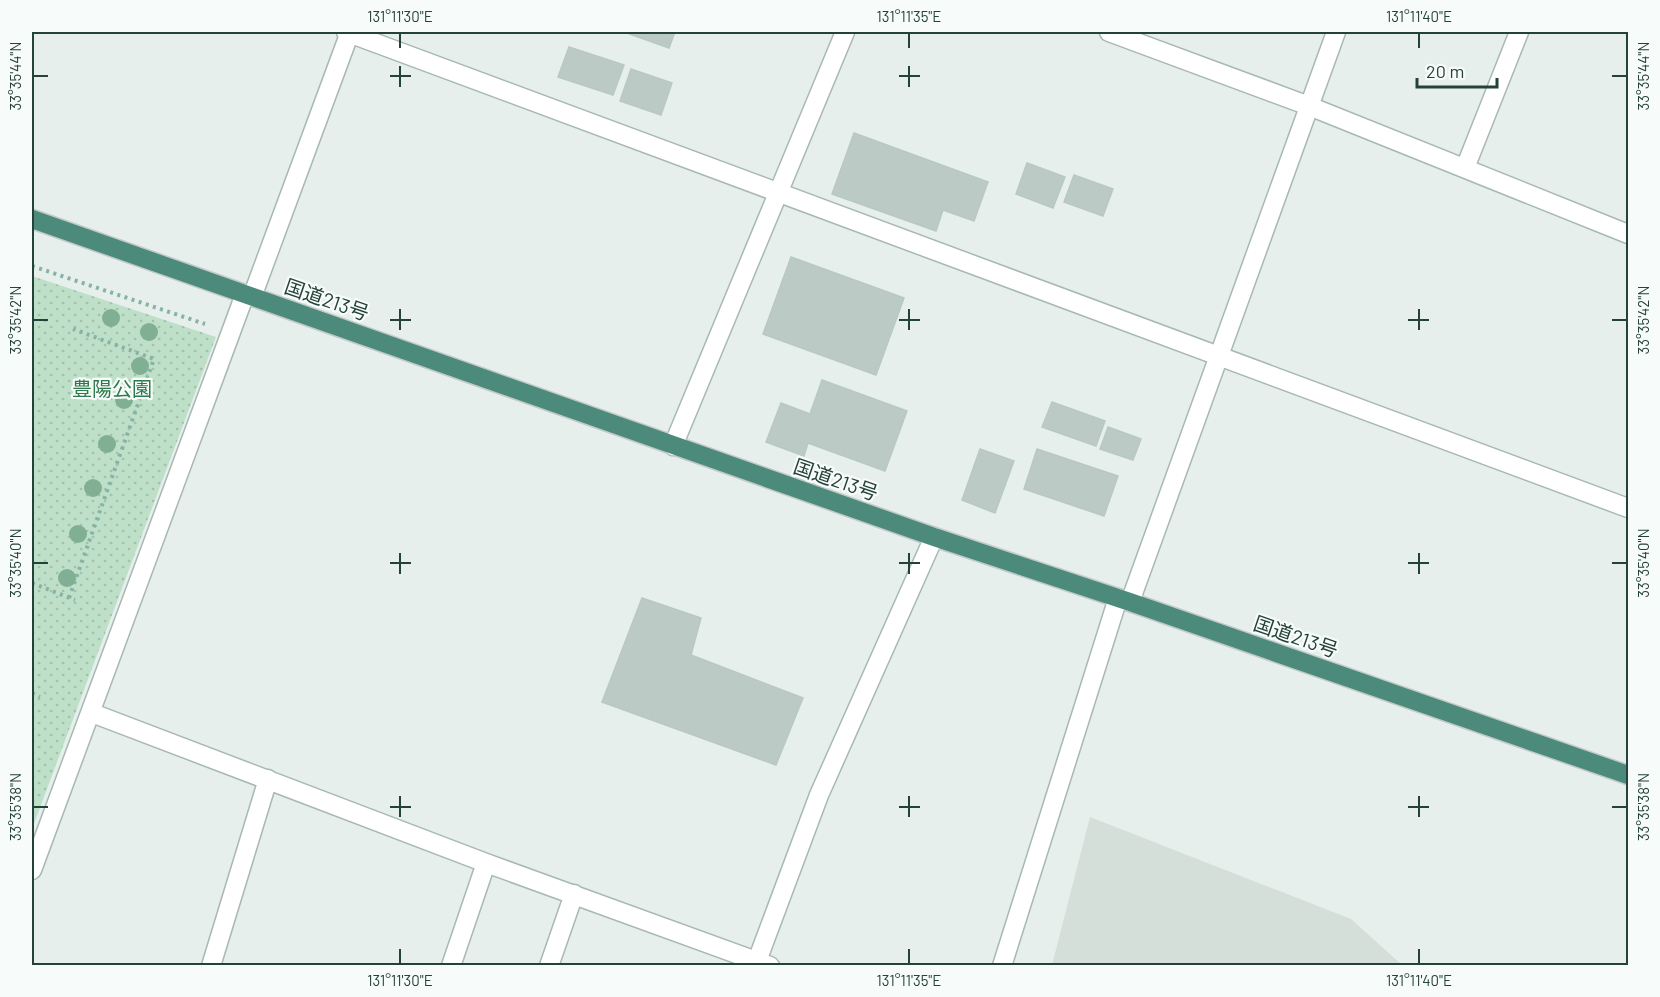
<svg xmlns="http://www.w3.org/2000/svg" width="1660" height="997" font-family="Barlow,'Noto Sans JP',sans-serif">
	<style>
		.built { fill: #d4dfda }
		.park { fill: url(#park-dots) }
		.building { fill: #bbcac4; stroke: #b8c9c2; stroke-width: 1.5 }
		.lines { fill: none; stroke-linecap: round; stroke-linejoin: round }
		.minor-casing { stroke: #a8b8b2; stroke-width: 21 }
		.tertiary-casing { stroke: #a8b8b2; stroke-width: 21 }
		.trunk-casing { stroke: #c2cac8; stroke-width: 21 }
		.path { stroke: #86b3a5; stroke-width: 4; stroke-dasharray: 3 4.5; stroke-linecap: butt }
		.minor { stroke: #fff; stroke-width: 18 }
		.tertiary { stroke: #fff; stroke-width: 18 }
		.trunk { stroke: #4c8a7c; stroke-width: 18 }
		.tree { fill: #80af93 }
		.ticks { fill: none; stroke: #24423a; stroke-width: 2 }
		.labels { text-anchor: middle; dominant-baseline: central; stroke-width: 4.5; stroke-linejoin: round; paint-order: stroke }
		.street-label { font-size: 20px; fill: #24423a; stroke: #f7fbf9 }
		.park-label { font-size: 20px; fill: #2d7a4b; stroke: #f7fbf9 }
		.neatline { fill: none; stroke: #24423a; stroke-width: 2 }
		.ticks-label { font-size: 15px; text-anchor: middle; fill: #24423a }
	</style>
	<defs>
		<pattern id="park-dots" width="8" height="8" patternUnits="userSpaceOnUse" patternTransform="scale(1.5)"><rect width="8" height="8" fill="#bfe0c8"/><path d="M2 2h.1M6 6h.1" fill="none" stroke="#a4c1ad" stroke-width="1.8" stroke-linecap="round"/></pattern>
	</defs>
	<rect width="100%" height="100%" fill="#e6efeb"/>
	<path class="built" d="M1090 817 1351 919 1402 965H1052Z"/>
	<path class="park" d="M32 276 216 337 32 829Z"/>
	<path class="building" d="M624 32H675L669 48Z
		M569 47 624 65 613 95 558 77Z
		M631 69 672 83 661 115 620 101Z
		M854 133 988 182 974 221 943 210 936 231 832 194Z
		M1027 163 1065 177 1053 208 1016 194Z
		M1074 175 1113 189 1103 216 1064 202Z
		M791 257 904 298 876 375 763 334Z
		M822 380 907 411 885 471 808 443 804 456 766 442 781 403 810 414Z
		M1052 402 1105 421 1096 446 1042 427Z
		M1108 427 1141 439 1133 460 1100 449Z
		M980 449 1014 461 995 513 962 500Z
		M1037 449 1118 476 1104 516 1024 489Z
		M642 598 701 618 691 655 803 698 776 765 602 702Z"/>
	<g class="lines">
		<defs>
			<path id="minor" d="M346 32 1628 508
				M1109 32 1309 106 1628 234
				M1465 168 1519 32
				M252 297 350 32
				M92 713 486 863 770 966
				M32 870 245 294
				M757 961 819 795 934 537
				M211 966 268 779
				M451 966 486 863
				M549 966 574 894
				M1002 966 1118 598"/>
			<path id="tertiary" d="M673 446 845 32
				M1130 602 1336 32"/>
			<path id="trunk" d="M32 219 934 537 1130 602 1628 775"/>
		</defs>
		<use href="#minor" class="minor-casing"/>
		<use href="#tertiary" class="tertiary-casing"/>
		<use href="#trunk" class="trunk-casing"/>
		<path class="path" d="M32 266 205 324
			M32 583 75 600
			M69 598 154 359 73 329
			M32 693 40 697"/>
		<use href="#minor" class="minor"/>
		<use href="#tertiary" class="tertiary"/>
		<use href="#trunk" class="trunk"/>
	</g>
	<g class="tree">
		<circle cx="111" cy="318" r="9"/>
		<circle cx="149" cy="332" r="9"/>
		<circle cx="140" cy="366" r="9"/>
		<circle cx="124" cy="400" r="9"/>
		<circle cx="107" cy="444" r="9"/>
		<circle cx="93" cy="488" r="9"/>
		<circle cx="78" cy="534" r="9"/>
		<circle cx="67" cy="578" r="9"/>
	</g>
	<path class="ticks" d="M400 33V48M909 33V48M1419 33V48M400 66V87M909 66V87M33 76H48M390 76H411M899 76H920M1612 76H1627M400 309V330M909 309V330M1419 309V330M33 320H48M390 320H411M899 320H920M1408 320H1429M1612 320H1627M400 553V574M909 553V574M1419 553V574M33 563H48M390 563H411M899 563H920M1408 563H1429M1612 563H1627M400 796V817M909 796V817M1419 796V817M33 807H48M390 807H411M899 807H920M1408 807H1429M1612 807H1627M400 949V964M909 949V964M1419 949V964"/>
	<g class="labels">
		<g class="street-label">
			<text transform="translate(327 299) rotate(19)">国道213号</text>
			<text transform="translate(836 479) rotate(19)">国道213号</text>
			<text transform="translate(1296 636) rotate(19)">国道213号</text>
		</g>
		<g class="park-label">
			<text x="112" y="388">豊陽公園</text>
		</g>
	</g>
	<rect width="1660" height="997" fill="none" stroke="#f7fbf9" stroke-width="66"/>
	<path d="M1417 78v9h80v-9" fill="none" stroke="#24423a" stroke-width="3"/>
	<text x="1426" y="78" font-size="18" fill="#24423a" stroke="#f7fbf9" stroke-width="4.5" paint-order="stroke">20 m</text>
	<rect x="33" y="33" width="1594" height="931" class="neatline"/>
	<g class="ticks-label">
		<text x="400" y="22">131°11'30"E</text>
		<text x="909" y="22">131°11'35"E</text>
		<text x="1419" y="22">131°11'40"E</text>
		<text transform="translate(16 76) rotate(-90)" y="5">33°35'44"N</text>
		<text transform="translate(1644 76) rotate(-90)" y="5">33°35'44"N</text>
		<text transform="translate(16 320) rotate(-90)" y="5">33°35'42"N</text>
		<text transform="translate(1644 320) rotate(-90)" y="5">33°35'42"N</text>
		<text transform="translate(16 563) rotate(-90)" y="5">33°35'40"N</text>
		<text transform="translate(1644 563) rotate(-90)" y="5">33°35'40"N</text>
		<text transform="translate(16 807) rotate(-90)" y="5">33°35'38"N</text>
		<text transform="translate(1644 807) rotate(-90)" y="5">33°35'38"N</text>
		<text x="400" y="986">131°11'30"E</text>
		<text x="909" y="986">131°11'35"E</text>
		<text x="1419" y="986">131°11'40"E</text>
	</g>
</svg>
